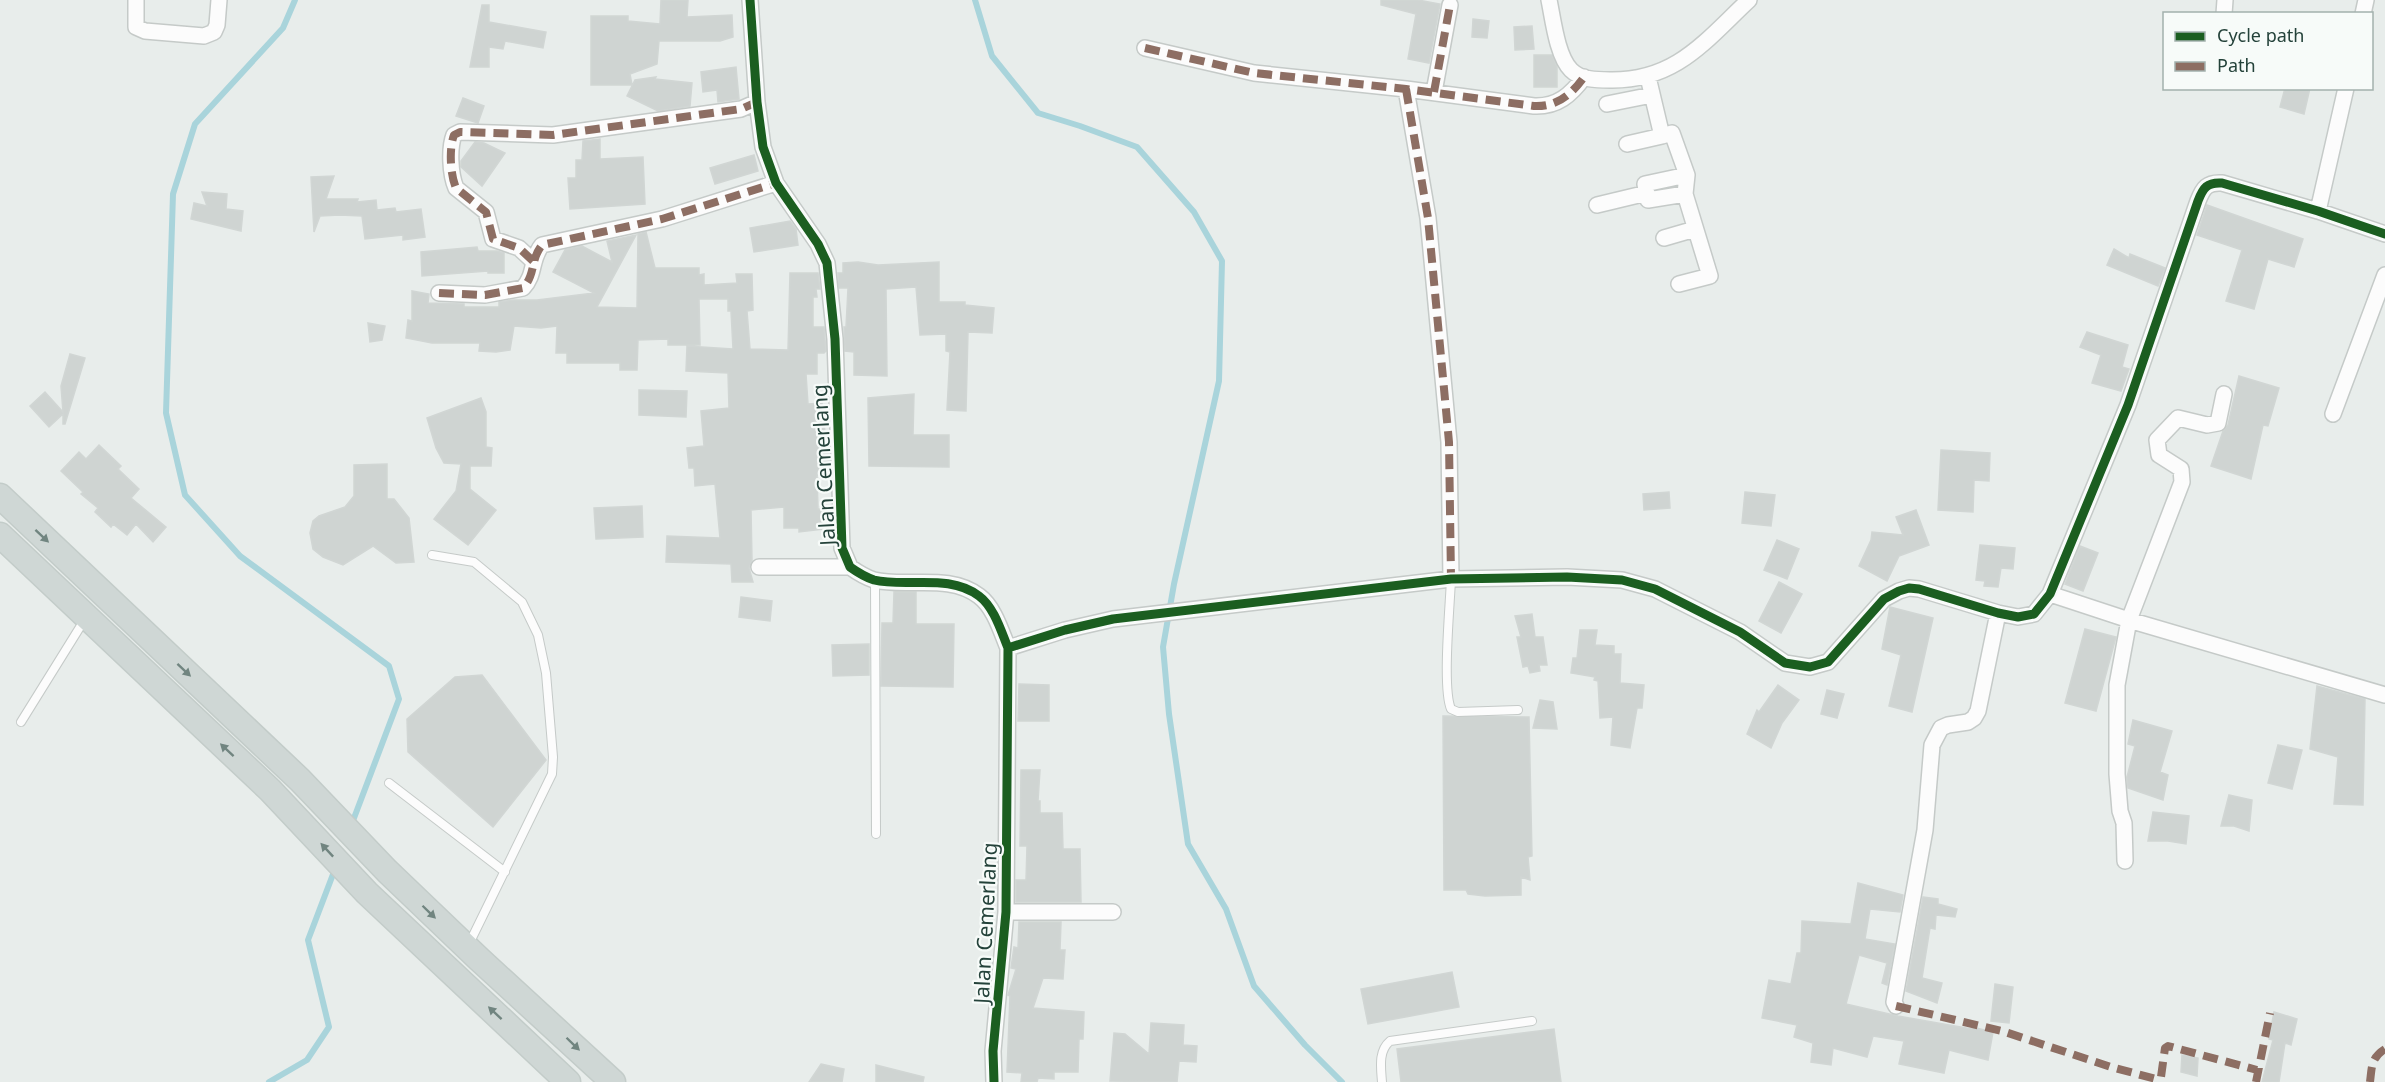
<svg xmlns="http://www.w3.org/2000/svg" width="2385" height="1082" font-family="'Noto Sans',sans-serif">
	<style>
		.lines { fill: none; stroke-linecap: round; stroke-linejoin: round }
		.stream { stroke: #a9d4db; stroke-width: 6 }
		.building { fill: #cfd4d2; stroke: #d1d6d4; stroke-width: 1.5 }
		.service-casing { stroke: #c5cac8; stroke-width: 10 }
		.minor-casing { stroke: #c5cac8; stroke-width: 18 }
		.primary-casing { stroke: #c3ccc9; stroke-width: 27 }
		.service { stroke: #fcfcfc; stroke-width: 8 }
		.minor { stroke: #fcfcfc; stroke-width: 15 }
		.primary { stroke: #cfd7d5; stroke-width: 24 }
		.quiet { stroke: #8d6e63; stroke-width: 8; stroke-dasharray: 15 8; stroke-linecap: butt }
		.cycleway-casing { stroke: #f7fbf9; stroke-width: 13 }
		.cycleway { stroke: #1b5e20; stroke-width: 9 }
		.oneway { fill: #718580 }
		.labels { text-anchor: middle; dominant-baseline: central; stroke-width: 4.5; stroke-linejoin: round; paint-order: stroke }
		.street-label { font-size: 21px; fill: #24423a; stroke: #f7fbf9 }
	</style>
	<rect width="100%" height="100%" fill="#e8edeb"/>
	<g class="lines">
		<path class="stream" d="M295 0 283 28 195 124 173 194 166 413 185 495 240 556 389 666 399 699 351 826
			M975 0 992 56 1038 113 1080 126 1137 147 1194 212 1222 261 1219 381 1174 584 1163 647 1169 714 1188 844 1226 909 1254 986 1305 1045 1342 1082
			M269 1082 307 1060 329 1027 308 940 335 869"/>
	</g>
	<path class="building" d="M661 0H688L687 17 732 15 733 37 720 41H659L657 64 630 74 632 85H591V16H628V21L660 24Z
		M1381 0H1418L1440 4 1429 63 1408 59 1416 14 1381 5Z
		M482 5H489V22L546 32 543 48 505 41 503 49 489 47V67H470Z
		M1473 19 1489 21 1487 38 1472 37Z
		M1532 26 1534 49 1515 50 1514 27Z
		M1534 55H1552L1557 67V87H1534Z
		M736 67 739 99 718 102 717 90 703 92 701 72Z
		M656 77 655 79 692 83 690 106 658 111 627 96 635 80Z
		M2285 88H2310L2304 114 2280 107Z
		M463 98 484 106 478 123 456 116Z
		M600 139V159L643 157 645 204 570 209 568 178H576V160H582L583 141Z
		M475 142 484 143 505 153 482 186 461 167V161Z
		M754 155 758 171 715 184 710 168Z
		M334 176 326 199H358L357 202 376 200 377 210 395 208 396 212 421 209 425 237 403 240V235L365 239 362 216 340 215 320 216 314 232 311 177Z
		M202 192 227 194 226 209 243 211 241 231 191 219 194 203 207 206Z
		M2207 205 2303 239 2294 267 2268 259 2254 309 2226 301 2242 250 2197 235Z
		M790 221 796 229 798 245 754 252 750 228Z
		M646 232 655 268H699V275L704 274V285L737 283 736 274H752L753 310 747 311 750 349 788 350 790 273H818L820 289H816L817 297H813V327H824L826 351 824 353H817V374H806L808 404 822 403 825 433 828 432 830 475H817L818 509H821L823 529 799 532V528H784V507L751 510 752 560 749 568 753 582H732L731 564 666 562 667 536 720 538 715 484 695 486 694 468H689L687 448 704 446 701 411 729 408 728 373 686 371 687 346 733 349 731 311H728V299H699L700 345H668V339L638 340 637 370H620V363H567V353H556L557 326 541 328 514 326 510 350 496 352 479 351 480 343H432L406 338 408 320 412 321V291L429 294 428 303 464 304V307H499V302L514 300H537L594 293 553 272 565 250 582 246 612 262 607 241 636 235 597 307 637 308 638 234Z
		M477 247 478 251H497L504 253V273H488V271L422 276 421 252Z
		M2114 249 2129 258 2130 254 2165 268 2158 286 2107 265Z
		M858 262 878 265 939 262V302H965V305L994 308 992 333 968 332 966 411 947 410 950 352 946 351V334L920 335 916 287 886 289 887 376 854 375V352L845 351 844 327H846L848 288H839L838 273H843V263Z
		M368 323 385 326 382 340 370 342Z
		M2087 332 2128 345 2122 367 2129 369 2121 391 2092 383 2101 355 2080 347Z
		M70 354 85 358 65 424H63V414L49 427 30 406 45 392 63 412 61 386Z
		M2239 376 2279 388 2268 426 2263 425 2251 479 2211 466 2223 431 2228 425Z
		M639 390 687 391 686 417 639 415Z
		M914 394 913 435H949V467L869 466 868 398Z
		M481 398 486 412V447L492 448 491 466H470V489L496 510 468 545 434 519 456 491 461 464 444 463 436 448 427 418Z
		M99 445 121 466 118 469 139 489 131 498 166 527 153 542 136 524 127 535 113 524 111 527 95 512 98 508 81 494 83 492 61 471 79 452 86 459Z
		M1941 450 1990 453 1989 481 1974 480 1973 512 1938 510Z
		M387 464V499H394L409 518 414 562 396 563 373 546 343 565 323 557 313 549 310 533 313 521 319 516 345 507 354 496V465Z
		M1669 492 1670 508 1644 510 1643 494Z
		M1745 492 1775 495 1771 526 1742 523Z
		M642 506 643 537 596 539 594 508Z
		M1916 510 1929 545 1899 556 1887 581 1859 566 1871 540 1872 532 1903 535 1896 517Z
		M1777 540 1799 549 1787 579 1764 570Z
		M1980 545 2015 548 2013 569 2001 568 1998 587 1984 586 1985 581 1976 580Z
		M2080 546 2098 553 2083 591 2065 584Z
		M1779 582 1802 594 1781 633 1759 621Z
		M894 592H916V624H954L953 687 881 686 882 623H893Z
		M741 597 772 601 770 621 739 617Z
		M1890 607 1933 618 1912 712 1889 706 1901 655 1882 649Z
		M1532 614 1535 637H1543L1547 665H1539L1540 671 1530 673 1528 666 1523 667 1517 637H1521L1515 616Z
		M2085 629 2116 637 2096 711 2065 703Z
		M1580 630H1597L1595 645 1614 646V654H1621L1620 683 1644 685 1642 708H1637L1630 748 1611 745 1613 717 1600 718 1598 681 1594 680 1595 677 1571 673 1573 658H1577Z
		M869 644V675L833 676 832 645Z
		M482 675 546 760 493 827 408 752 407 719 455 677Z
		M1019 684 1049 685V721H1018Z
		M1778 685 1799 700 1782 723 1771 748 1747 734 1757 710 1759 712Z
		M2317 686 2365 699 2363 805 2334 804 2338 757 2310 749Z
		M1827 690 1844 694 1837 718 1821 714Z
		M1540 700 1553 702 1557 729 1533 728Z
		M1443 716 1529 717 1532 856 1528 857 1530 880 1521 877V895L1485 896 1468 894 1466 890H1444Z
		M2133 720 2172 731 2160 772 2168 775 2163 800 2128 788 2127 777 2135 746 2128 744Z
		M2278 745 2302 750 2292 789 2268 783Z
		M1021 770H1040L1038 801H1040V813H1062L1063 849H1080L1081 902H1016V880H1026L1027 846H1020Z
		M2229 795 2252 800 2249 831 2234 826H2221Z
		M2153 812 2189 816 2186 844 2168 841H2148Z
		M1858 883 1903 895 1900 912 1870 909 1865 939 1895 944 1887 985 1882 983 1887 963 1859 955 1846 1004 1898 1016 1972 1029V1027L1993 1032 1988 1060 1949 1050 1944 1073 1899 1064 1904 1041 1873 1036 1867 1057 1833 1048 1831 1065 1811 1062 1813 1043 1794 1037 1797 1025 1762 1018 1769 980 1791 984 1797 953H1801L1802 921 1851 924Z
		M1923 897 1938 899V904L1957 909 1955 917 1936 915 1935 929 1930 928 1922 978 1942 983 1937 1003 1906 991Z
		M1019 922H1061L1060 950H1065L1063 979 1043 978 1033 1008 1084 1012 1083 1039H1079L1078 1072H1054V1079L1038 1078 1037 1082H1021L1022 1073 1007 1072 1010 996 1008 995 1016 969 1011 968 1014 947 1018 948Z
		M1452 972 1459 1007 1368 1024 1361 989Z
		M1995 984 2013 987 2009 1023 1991 1021Z
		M2274 1012 2297 1019 2291 1045 2285 1043 2279 1082H2262L2273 1040 2269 1039Z
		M1151 1023 1184 1025 1183 1045 1197 1046 1196 1062 1179 1061 1177 1082 1110 1081 1114 1033 1125 1034 1149 1054Z
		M1554 1029 1561 1082H1401L1397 1049Z
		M2182 1055 2198 1058 2197 1076 2181 1072Z
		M821 1064 844 1069 842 1082H809Z
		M876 1065 924 1077 923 1082H876Z"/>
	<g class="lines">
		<defs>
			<path id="service" d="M432 555 474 562 522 602 538 635 546 673 553 757 552 774 469 944
				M1451 579C1450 606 1442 688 1451 709L1458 712 1518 710
				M875 580 876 834
				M21 722 85 619
				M389 783 505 872
				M1382 1082C1381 1068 1378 1051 1390 1041L1532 1021"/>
			<path id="minor" d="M136 0V27L145 31 204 36 214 32 217 25 219 0
				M750 0 757 102 763 147 776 183 818 244 827 263 835 339 842 548 850 567C857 572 865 577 874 580 907 588 949 573 979 596 994 607 1001 631 1008 648L1006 912 993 1051 994 1082
				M1549 0C1553 19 1557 56 1571 70 1581 80 1597 80 1610 80 1676 81 1705 41 1749 0
				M2224 14 2225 0
				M2363 14 2366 0
				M1145 48 1254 73 1406 89 1534 106C1557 107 1571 95 1584 77
				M1648 77 1662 136 1672 133 1687 175 1685 194 1710 276 1679 284
				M1406 89 1428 218 1449 442 1451 579
				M1434 92 1450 5
				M1607 104 1652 95
				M1627 144 1662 136
				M1685 194 1648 200 1645 184 1687 175
				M1597 205 1647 193
				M2318 211 2346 88
				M1664 238 1695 229
				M533 261 519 248 493 239 486 212 456 188C450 174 449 148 454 135L460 132 553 135 741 109 757 102
				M439 293 485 295 523 288C536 274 530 260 542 245L662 219 776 183
				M2333 414 2385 275
				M759 567H850
				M2050 594 2129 620 2385 695
				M1008 648 1065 630 1113 619 1451 579 1567 577 1622 580 1655 589 1740 632 1785 663 1810 667 1828 662 1884 599 1899 591 1909 588 1919 589 1998 613 2018 617 2034 614 2050 594 2128 405 2198 201C2203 188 2207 182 2222 183L2318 211 2385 234
				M2125 861 2124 823 2120 811 2117 774V685L2129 620 2182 482 2181 469 2159 455 2157 440 2178 418 2207 425 2218 423 2224 394
				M1006 912H1113
				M1896 1006 1894 1002 1925 830 1932 745 1941 728 1948 725 1968 722 1974 718 1978 711 1998 613"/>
			<path id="primary" d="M0 496 300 780 387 871 479 959 613 1082
				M0 535 270 790 367 893 568 1082"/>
		</defs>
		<use href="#service" class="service-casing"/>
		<use href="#minor" class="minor-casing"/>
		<use href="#primary" class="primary-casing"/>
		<use href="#service" class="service"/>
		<use href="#minor" class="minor"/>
		<use href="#primary" class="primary"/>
		<path class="quiet" d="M1145 48 1254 73 1406 89 1534 106C1557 107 1571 95 1584 77
			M1406 89 1428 218 1449 442 1451 579
			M1434 92 1450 5
			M533 261 519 248 493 239 486 212 456 188C450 174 449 148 454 135L460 132 553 135 741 109 757 102
			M439 293 485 295 523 288C536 274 530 260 542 245L662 219 776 183
			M1896 1006 2002 1031 2111 1067 2156 1079 2161 1077 2165 1048 2168 1046 2257 1070
			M2256 1082 2270 1013
			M2370 1082C2372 1066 2371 1058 2385 1049"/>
		<defs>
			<path id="cycleway" d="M750 0 757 102 763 147 776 183 818 244 827 263 835 339 842 548 850 567C857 572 865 577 874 580 907 588 949 573 979 596 994 607 1001 631 1008 648L1006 912 993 1051 994 1082
				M1008 648 1065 630 1113 619 1451 579 1567 577 1622 580 1655 589 1740 632 1785 663 1810 667 1828 662 1884 599 1899 591 1909 588 1919 589 1998 613 2018 617 2034 614 2050 594 2128 405 2198 201C2203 188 2207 182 2222 183L2318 211 2385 234"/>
		</defs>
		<use href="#cycleway" class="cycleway-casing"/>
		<use href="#cycleway" class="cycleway"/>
	</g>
	<defs><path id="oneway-solid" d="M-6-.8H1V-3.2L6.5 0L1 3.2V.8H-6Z" transform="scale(1.5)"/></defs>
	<g class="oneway">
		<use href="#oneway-solid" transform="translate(42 536) rotate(43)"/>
		<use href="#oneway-solid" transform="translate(184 670) rotate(43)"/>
		<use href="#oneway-solid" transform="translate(227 750) rotate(-137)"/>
		<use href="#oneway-solid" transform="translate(327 850) rotate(-133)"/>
		<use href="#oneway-solid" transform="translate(429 912) rotate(44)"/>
		<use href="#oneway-solid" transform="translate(495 1013) rotate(-137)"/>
		<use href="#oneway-solid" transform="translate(573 1044) rotate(44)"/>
	</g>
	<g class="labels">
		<g class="street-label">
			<text transform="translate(823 465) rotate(-93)">Jalan Cemerlang</text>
			<text transform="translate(985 923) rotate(-87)">Jalan Cemerlang</text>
		</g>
	</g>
	<rect x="2163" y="12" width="210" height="78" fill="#f7fbf9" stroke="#a3b1ad" stroke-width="1.5"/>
	<rect x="2175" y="32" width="30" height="9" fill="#1b5e20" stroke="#a3b1ad" stroke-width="1.5"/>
	<text x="2217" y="42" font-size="18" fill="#24423a">Cycle path</text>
	<rect x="2175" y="62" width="30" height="9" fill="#8d6e63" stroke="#a3b1ad" stroke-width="1.5"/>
	<text x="2217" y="72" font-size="18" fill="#24423a">Path</text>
</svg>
